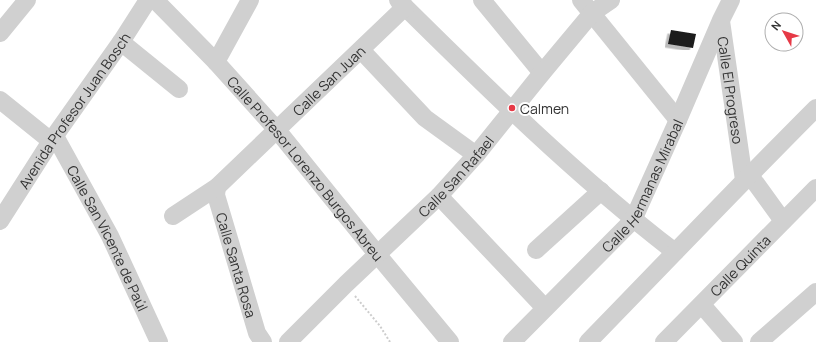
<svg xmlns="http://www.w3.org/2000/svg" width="816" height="342" font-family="Manrope,sans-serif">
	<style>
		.building { fill: #1a1a1a; filter: url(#shadow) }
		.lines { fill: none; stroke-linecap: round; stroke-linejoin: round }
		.path { stroke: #cdcdcd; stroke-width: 2; stroke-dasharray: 2 2; stroke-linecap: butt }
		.minor { stroke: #d0d0d0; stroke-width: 18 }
		.poi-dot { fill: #e63946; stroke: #fff; stroke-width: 1.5 }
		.labels { text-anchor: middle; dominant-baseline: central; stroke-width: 4; stroke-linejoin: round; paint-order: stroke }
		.street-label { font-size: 14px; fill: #333; stroke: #fff }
		.poi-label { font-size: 14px; fill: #333; stroke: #fff; text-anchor: start }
	</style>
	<defs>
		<filter id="shadow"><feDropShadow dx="-3.5" dy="3.5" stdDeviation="0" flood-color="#0004"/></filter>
	</defs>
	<rect width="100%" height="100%" fill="#fff"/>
	<path class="building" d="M671 30 696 34 693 48 668 44Z"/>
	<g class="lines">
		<path class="path" d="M355 296 380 326 390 342"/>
		<g class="minor">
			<path id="s1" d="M155 0 216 62 277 130 377 254 450 342"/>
			<path d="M398 0C487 88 576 176 675 252"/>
			<path d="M482 0 542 73"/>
			<path d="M581 0 678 120"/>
			<path id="s2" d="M721 21 744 180"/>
			<path d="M0 33 27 0"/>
			<path d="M121 42 179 89"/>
			<path d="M361 50 425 118 476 155"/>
			<path d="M216 62 250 0"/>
			<path d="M0 100 51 141"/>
			<path id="s3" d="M55 136 110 236 159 342"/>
			<path d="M749 174 783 221"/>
			<path id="s4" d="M217 187 216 195 257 333 263 342"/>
			<path d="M439 196 545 308"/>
			<path id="s5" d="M173 216 217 187 405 7"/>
			<path id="s6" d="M0 221 51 141 121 42 148 0"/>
			<path d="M536 250 601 191"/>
			<path d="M702 305 734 342"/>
			<path id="s7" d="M288 342 346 284 439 196 476 155 542 73 592 13 611 0"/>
			<path id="s8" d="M512 342 633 220 678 120 721 20 731 0"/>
			<path d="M588 342C664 264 739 185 816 108"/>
			<path id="s9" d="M664 342 816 188"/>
			<path d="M759 342 816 292"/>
		</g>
	</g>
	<circle class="poi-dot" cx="512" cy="108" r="4"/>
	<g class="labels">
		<g class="street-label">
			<text stroke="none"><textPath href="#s5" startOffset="207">Calle San Juan</textPath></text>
			<text stroke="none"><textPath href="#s2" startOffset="70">Calle El Progreso</textPath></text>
			<text stroke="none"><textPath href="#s6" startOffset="133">Avenida Profesor Juan Bosch</textPath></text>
			<text stroke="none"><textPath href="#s1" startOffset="226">Calle Profesor Lorenzo Burgos Abreu</textPath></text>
			<text stroke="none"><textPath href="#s7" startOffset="236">Calle San Rafael</textPath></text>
			<text stroke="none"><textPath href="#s8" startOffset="206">Calle Hermanas Mirabal</textPath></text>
			<text stroke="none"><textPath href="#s3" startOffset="115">Calle San Vicente de Paúl</textPath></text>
			<text stroke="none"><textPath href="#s4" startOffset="81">Calle Santa Rosa</textPath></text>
			<text stroke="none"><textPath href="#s9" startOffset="108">Calle Quinta</textPath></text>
		</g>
		<g class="poi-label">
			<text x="520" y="108">Calmen</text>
		</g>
	</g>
	<g transform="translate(784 32) rotate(309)"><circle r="19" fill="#ffffff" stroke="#adadad"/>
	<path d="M0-3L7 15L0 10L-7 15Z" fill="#e63946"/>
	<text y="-6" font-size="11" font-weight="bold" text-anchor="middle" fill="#333333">N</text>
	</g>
</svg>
